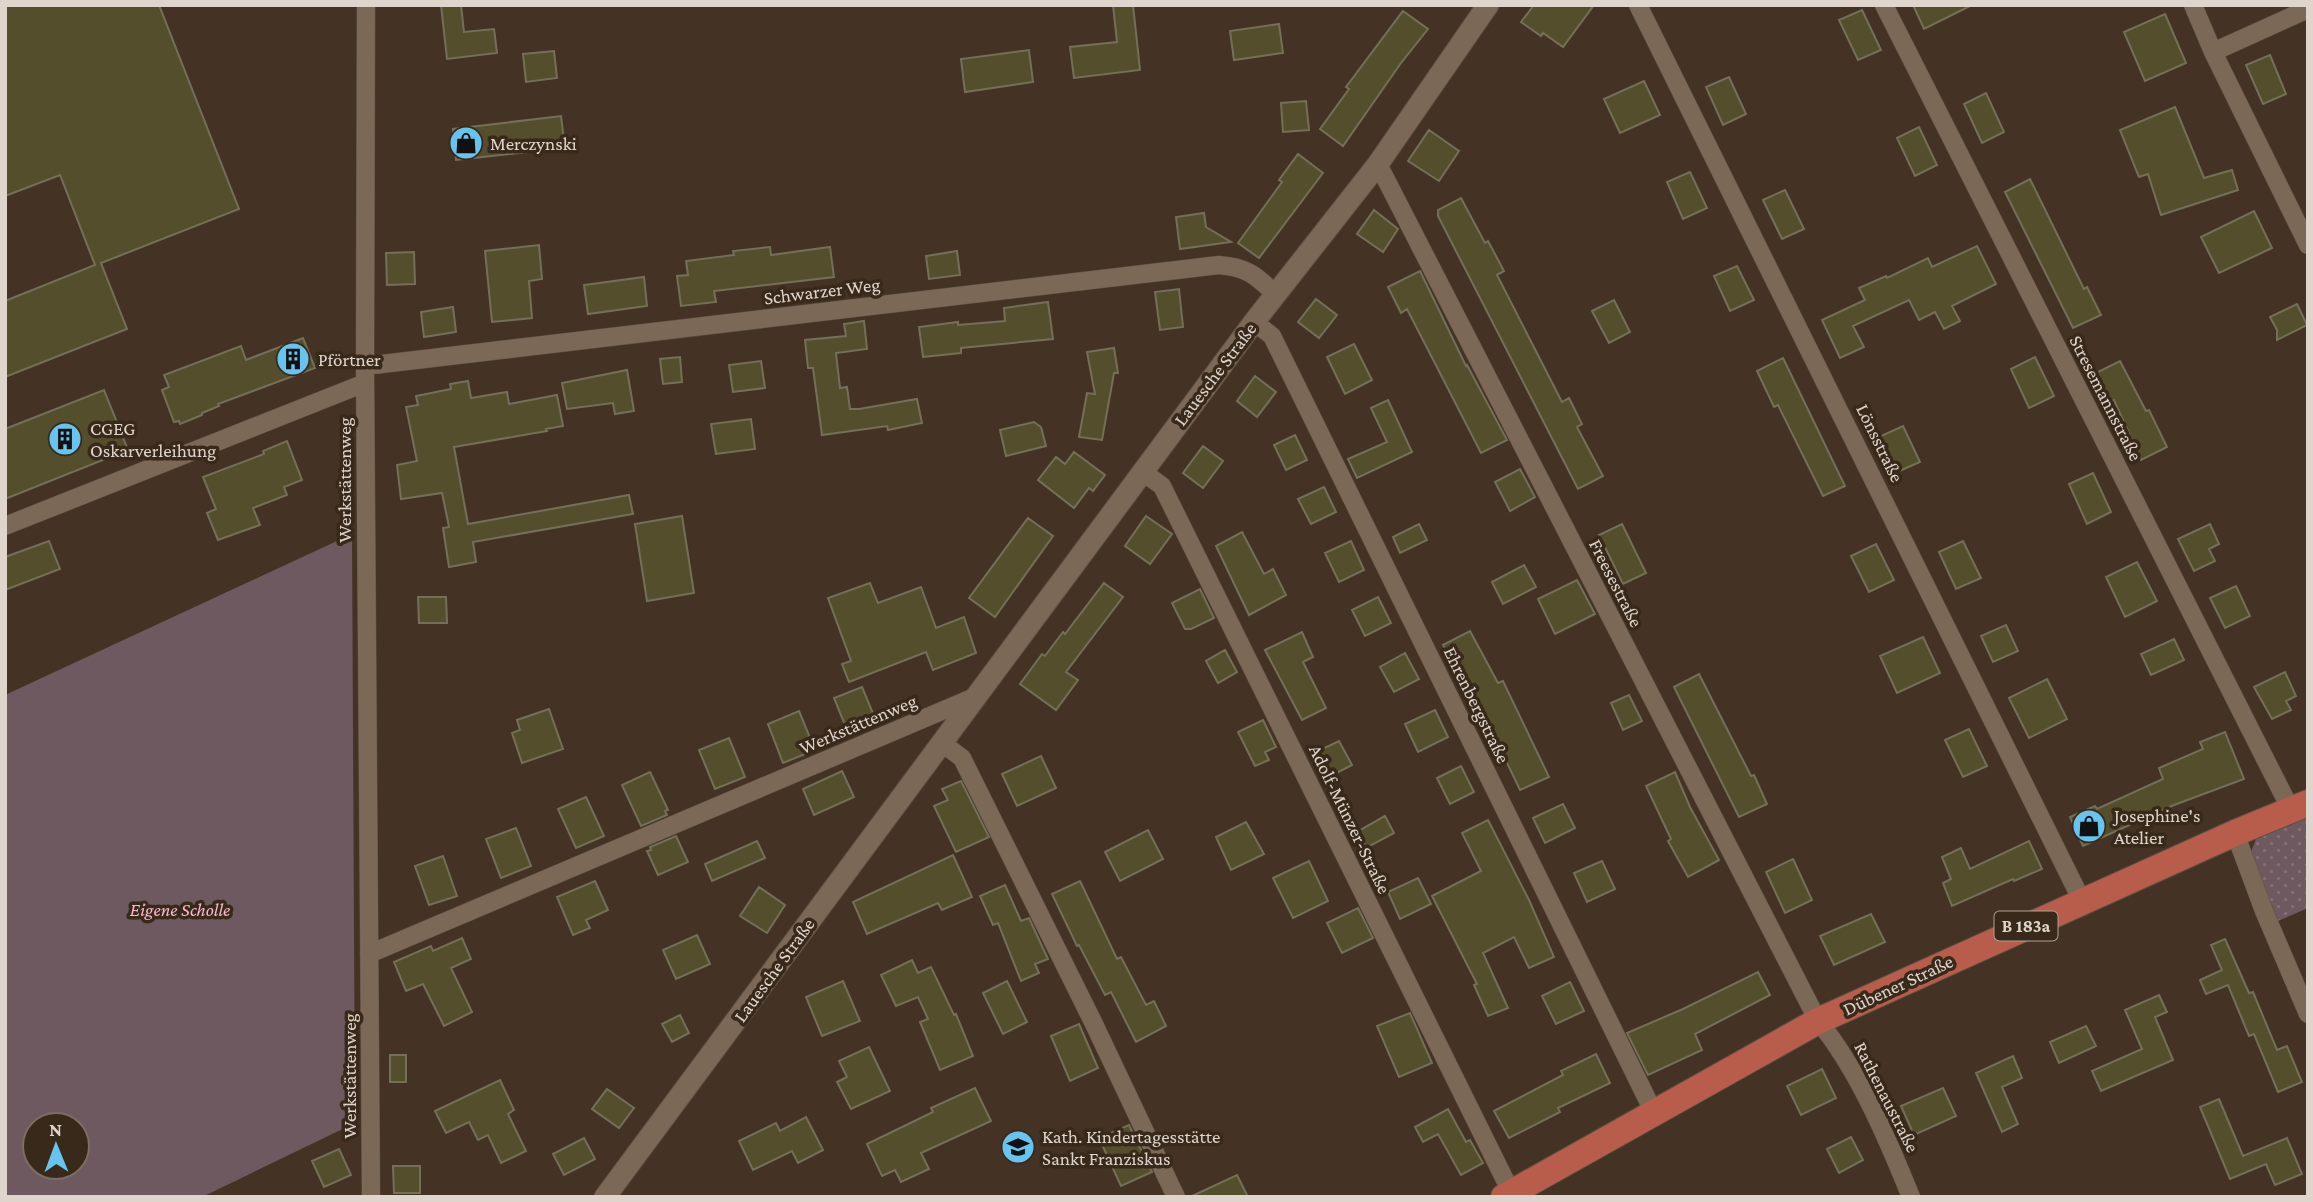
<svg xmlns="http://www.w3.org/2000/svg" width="2313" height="1202" font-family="'Crimson Pro',serif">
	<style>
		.grass { fill: url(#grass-dots) }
		.garden { fill: #6f5960; fill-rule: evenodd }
		.building { fill: #554e2d; stroke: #746f58; stroke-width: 2 }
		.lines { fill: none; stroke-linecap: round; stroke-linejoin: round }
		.minor-casing { stroke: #5d4f42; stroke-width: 19 }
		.tertiary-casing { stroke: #5d4f42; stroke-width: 23 }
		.primary-casing { stroke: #5d4f42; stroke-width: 28 }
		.minor { stroke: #7b6857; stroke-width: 18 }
		.tertiary { stroke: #7b6857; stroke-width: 21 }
		.primary { stroke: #b85d4c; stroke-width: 26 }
		.labels { text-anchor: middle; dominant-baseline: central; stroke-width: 7; stroke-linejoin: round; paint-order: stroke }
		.shield { fill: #39291b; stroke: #aea197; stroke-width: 2 }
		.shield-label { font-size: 18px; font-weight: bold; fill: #e0d5cc }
		.poi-label { font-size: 19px; fill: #e0d5cc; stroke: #39291b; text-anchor: start }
		.street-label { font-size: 19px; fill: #e0d5cc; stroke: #39291b }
		.park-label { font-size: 19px; font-style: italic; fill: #fab9d0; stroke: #39291b }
	</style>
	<defs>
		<pattern id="grass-dots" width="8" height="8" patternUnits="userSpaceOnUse" patternTransform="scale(1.75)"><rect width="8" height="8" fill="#6f5960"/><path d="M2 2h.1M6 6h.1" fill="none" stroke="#837076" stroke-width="1.8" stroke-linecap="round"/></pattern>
	</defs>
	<rect width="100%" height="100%" fill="#443324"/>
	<path class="grass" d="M2308 816V908L2278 921 2252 859V849L2256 839Z"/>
	<path class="garden" d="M352 534 355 1123 202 1197H5V695ZM35 1125H77V1167H35Z"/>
	<path class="building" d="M5 5H159L239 209 101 263 127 329 5 377V301L95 265 60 175 5 196Z
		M441 5H461L464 32 494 29 497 53 447 59Z
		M1113 5H1133L1140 70 1074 78 1070 47 1117 42Z
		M1534 5H1594L1563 47 1543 33 1541 36 1521 22Z
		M1913 5H1972L1924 29Z
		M1862 10 1881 50 1858 60 1839 20Z
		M1403 11 1428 29 1401 63 1343 146 1320 129 1349 89 1346 87Z
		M2165 14 2186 63 2145 81 2124 32Z
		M1279 24 1283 53 1234 60 1230 31Z
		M1029 50 1033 82 965 92 961 59Z
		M554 51 557 78 526 82 523 54Z
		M2270 55 2286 94 2263 104 2246 65Z
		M1729 77 1746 114 1723 125 1706 87Z
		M1644 81 1660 115 1620 133 1604 99Z
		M1986 93 2004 132 1982 143 1964 104Z
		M1306 101 1309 130 1283 132 1281 103Z
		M2175 107 2204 178 2232 170 2238 190 2161 215 2148 174 2139 177 2120 130Z
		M561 116 565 148 456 160 453 129Z
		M1919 127 1937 165 1915 176 1897 138Z
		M1429 130 1459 151 1439 181 1408 161Z
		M1298 154 1323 173 1259 258 1238 243 1282 182 1279 180Z
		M1690 172 1707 208 1683 219 1667 182Z
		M2030 179 2084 289 2087 287 2101 315 2073 328 2005 192Z
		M1785 190 1804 229 1782 239 1763 200Z
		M1461 198 1485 243 1488 241 1504 271 1497 275 1562 402 1569 398 1582 424 1577 427 1603 476 1578 489 1438 216V210Z
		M1374 210 1398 229 1383 252 1357 234Z
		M2254 211 2272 248 2219 273 2201 237Z
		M1204 213 1206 227 1231 242 1180 249 1176 217Z
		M539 245 542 279 529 281 532 318 492 322 485 251Z
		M1977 246 1996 284 1952 306 1960 321 1944 329 1935 312 1919 320 1909 300 1853 326 1864 347 1840 358 1822 320 1865 300 1859 288 1886 276 1887 278 1928 258 1932 267Z
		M770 247 771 255 830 247 834 277 714 291 716 302 681 306 677 276 688 275 686 261 734 255 733 251Z
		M957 251 960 275 929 279 926 256Z
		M414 252 415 284 387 285 386 253Z
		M1737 266 1754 300 1730 311 1714 276Z
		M1420 271 1466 366 1467 365 1507 440 1481 453 1407 309 1401 313 1388 287Z
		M644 277 647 306 588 314 584 285Z
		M1179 289 1183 327 1160 330 1155 292Z
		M1316 299 1337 315 1319 338 1298 322Z
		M1614 300 1630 332 1609 343 1592 311Z
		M1048 302 1053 339 961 348V353L923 357 919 327 958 322V325L1005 321 1004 308Z
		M2297 304 2307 325 2277 340V330L2270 317Z
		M453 307 456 332 424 337 421 312Z
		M864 321 867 349 836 353 840 388 847 387 850 409H859L917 399 922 423 888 430 887 426 822 435 813 368H808L805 340 846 336 844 324Z
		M303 338 315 368 218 404 219 406 202 413V415L180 424 179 421 174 422 162 390 169 387 164 375 241 346 246 360Z
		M1354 344 1372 380 1345 394 1327 357Z
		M1114 348 1118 373H1114L1102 440 1079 437 1087 393 1095 394 1087 352Z
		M680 357 682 382 663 384 660 359Z
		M2035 357 2054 396 2029 408 2011 369Z
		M1783 358 1845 486 1823 496 1778 405 1774 407 1757 371Z
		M761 361 765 388 733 392 729 365Z
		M2120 361 2146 411 2149 410 2167 447 2141 460 2114 400 2110 402 2096 373Z
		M627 370 634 411 615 414 613 403 567 409 562 383Z
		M1255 376 1276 392 1257 417 1237 401Z
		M468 381 471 398 507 392 509 404 557 395 563 426 546 429 547 431 454 447 468 524 629 495 633 514 473 542 476 562 449 567 443 528 449 527 442 493 401 499 397 465 417 461 406 407 418 405 416 396 451 389 450 384Z
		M104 390 128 450 5 499V429Z
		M1388 400 1412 452 1357 478 1348 459 1387 442 1371 408Z
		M751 419 755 449 716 454 711 424Z
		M1034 422 1041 427 1046 446 1006 456 1000 430Z
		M1903 426 1920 462 1895 473 1879 437Z
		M1295 435 1307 460 1286 470 1274 445Z
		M287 441 302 480 284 487 287 495 253 508 260 525 218 540 207 513 216 509 203 477 264 454 263 451Z
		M1203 446 1223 461 1203 488 1183 473Z
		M1074 452 1105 475 1093 491 1089 488 1074 508 1038 480 1056 457 1065 464Z
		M1520 469 1535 497 1510 511 1495 482Z
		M2093 473 2111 512 2087 524 2069 484Z
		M1324 487 1336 512 1311 524 1298 499Z
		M682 516 694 593 647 601 635 524Z
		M1146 516 1172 534 1150 564 1125 546Z
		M1028 518 1053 536 995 617 969 598Z
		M1419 524 1427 540 1400 553 1393 537Z
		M1622 524 1646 573 1623 584 1599 535Z
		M2210 524 2219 544 2209 549 2215 561 2194 571 2178 539Z
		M1242 532 1264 574 1273 569 1286 595 1249 615 1216 546Z
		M49 541 60 569 5 590V557Z
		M1351 541 1364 570 1339 582 1325 553Z
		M1963 541 1981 578 1956 589 1939 552Z
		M1876 544 1894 580 1869 592 1851 556Z
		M2137 562 2157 601 2125 617 2106 577Z
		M1524 565 1536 587 1503 604 1492 582Z
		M1577 580 1595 614 1555 634 1538 599Z
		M870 583 878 603 921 587 936 628 964 617 976 653 933 670 926 652 849 682 842 664 851 661 828 598Z
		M1104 583 1123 597 1066 672 1078 680 1056 710 1020 684 1042 654 1045 656 1063 632 1065 634Z
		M2236 586 2250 616 2225 628 2210 598Z
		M1200 589 1214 618 1191 629H1185L1172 603Z
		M418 597H446L447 623H419Z
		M1378 597 1391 623 1365 636 1352 610Z
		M2006 625 2018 651 1993 662 1981 636Z
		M1470 631 1498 683 1503 681 1549 777 1520 790 1465 675 1461 677 1443 645Z
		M1302 632 1313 657 1303 662 1326 708 1302 720 1265 650Z
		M1923 637 1940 673 1897 693 1880 656Z
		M2174 639 2184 660 2151 675 2141 654Z
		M1225 650 1237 672 1218 683 1206 661Z
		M1405 653 1419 679 1394 692 1380 667Z
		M2285 672 2296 696 2286 701 2291 710 2272 719 2254 687Z
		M1699 674 1751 776 1754 775 1767 804 1739 817 1674 687Z
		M2047 679 2067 719 2029 738 2009 698Z
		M862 687 877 723 849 735 834 698Z
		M1629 695 1642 721 1623 730 1611 703Z
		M549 709 563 749 522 763 512 733 520 730 517 720Z
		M1435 710 1448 737 1418 752 1405 724Z
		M799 711 815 750 783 763 768 724Z
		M1263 720 1276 747 1265 752 1269 760 1255 766 1238 732Z
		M1969 729 1987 766 1963 777 1945 740Z
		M2225 732 2244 779 2174 805 2083 846 2070 817 2095 806 2097 809 2163 779 2159 768 2203 749 2200 742Z
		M729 738 745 777 715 789 699 750Z
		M1339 741 1352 765 1329 777 1316 752Z
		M1041 756 1056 788 1017 806 1002 774Z
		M1461 766 1474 792 1450 804 1437 778Z
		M842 771 854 797 814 815 803 789Z
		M650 772 668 810 665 811 667 815 641 826 622 785Z
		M1675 772 1690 807 1719 860 1688 877 1668 841 1671 839 1646 786Z
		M961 781 989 837 956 852 934 806 948 800 942 789Z
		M586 797 604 836 576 848 558 809Z
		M1563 804 1575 828 1545 843 1533 818Z
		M1385 816 1394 833 1366 848 1357 832Z
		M1488 820 1529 900 1554 957 1529 968 1514 937 1483 953 1508 1008 1488 1016 1474 985 1477 984 1432 896 1481 871 1462 833Z
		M1246 822 1264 854 1231 870 1216 837Z
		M516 828 531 866 501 878 486 839Z
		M1148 830 1163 859 1120 881 1105 852Z
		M676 836 688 862 658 875 647 851 651 850 650 847Z
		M757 841 765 858 712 881 705 864Z
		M2029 841 2042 869 2014 881 2013 879 1952 906 1943 883 1951 879 1942 857 1961 848 1970 869Z
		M953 855 972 897 942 910 938 903 867 934 853 902Z
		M443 856 457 896 429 905 415 866Z
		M1793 859 1812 900 1785 913 1766 872Z
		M1309 861 1328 901 1293 918 1273 878Z
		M1602 861 1615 889 1587 902 1574 873Z
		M1418 878 1431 904 1400 919 1388 892Z
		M595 881 608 910 586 920 590 928 573 935 557 897Z
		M1080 881 1117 959 1121 957 1146 1005 1154 1001 1166 1026 1136 1042 1111 992 1105 995 1079 945 1077 946 1052 894Z
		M1005 885 1021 921 1029 918 1048 959 1035 964 1039 973 1021 981 998 923 993 925 980 896Z
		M759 887 785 905 767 933 740 916Z
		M1358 908 1373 938 1342 953 1327 923Z
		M1871 914 1885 942 1834 965 1820 936Z
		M697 935 710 964 676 979 663 950Z
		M462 938 471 959 451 968 472 1012 444 1026 423 984 406 991 394 962 431 946 433 951Z
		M2225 939 2249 993 2253 992 2277 1050 2287 1046 2302 1082 2278 1092 2254 1034 2249 1036 2228 985 2206 994 2200 980 2222 970 2211 945Z
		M912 960 918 973 931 967 954 1015 956 1014 973 1056 940 1070 920 1022 928 1019 918 997 896 1006 881 975Z
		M1758 972 1770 995 1695 1034 1702 1050 1648 1075 1627 1033 1683 1009Z
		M843 981 860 1021 822 1036 806 997Z
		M1007 981 1027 1022 1003 1034 983 993Z
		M1570 982 1584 1011 1556 1024 1542 996Z
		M2159 995 2167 1012 2155 1017 2173 1060 2101 1091 2092 1071 2142 1049 2125 1010Z
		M1410 1013 1432 1063 1399 1077 1377 1026Z
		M680 1015 689 1033 672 1042 662 1024Z
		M1079 1024 1098 1068 1070 1081 1051 1036Z
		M2086 1026 2096 1046 2059 1063 2050 1042Z
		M869 1047 890 1091 851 1109 837 1082 847 1077 839 1061Z
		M1596 1054 1610 1083 1558 1108 1560 1112 1509 1138 1494 1111 1563 1075 1561 1071Z
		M390 1055H406V1082H390Z
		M2013 1056 2022 1078 2002 1087 2018 1124 2002 1132 1976 1073Z
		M1822 1069 1836 1098 1801 1115 1787 1086Z
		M500 1080 514 1110 508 1114 526 1151 501 1163 488 1135 478 1140 469 1122 446 1133 435 1111Z
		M975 1088 991 1121 921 1153 929 1169 901 1182 895 1170 882 1176 867 1144 933 1112 931 1108Z
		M1943 1088 1956 1116 1914 1135 1901 1106Z
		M607 1089 634 1108 619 1128 592 1109Z
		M2219 1099 2243 1156 2287 1138 2302 1174 2275 1185 2266 1164 2230 1179 2200 1107Z
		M1448 1109 1466 1142 1470 1140 1483 1163 1461 1175 1438 1134 1423 1142 1415 1127Z
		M806 1117 823 1150 798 1163 792 1151 753 1170 739 1141 776 1123 780 1131Z
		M1129 1125 1152 1172 1121 1186 1099 1138Z
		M1851 1137 1863 1160 1839 1173 1827 1149Z
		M584 1138 595 1159 564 1175 553 1154Z
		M339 1149 351 1175 324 1187 312 1161Z
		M393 1166H420V1193H394Z
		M1237 1175 1248 1197H1190Z"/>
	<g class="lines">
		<defs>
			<path id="minor" d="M366 5 365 366 371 1197
				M1638 5 2082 901
				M1884 5 2291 810
				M2193 5 2213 52 2308 245
				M2213 52 2308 9
				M1378 164 1818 1021C1857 1067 1888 1140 1911 1197
				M1254 322 1272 336 1654 1113
				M365 366 1219 265C1246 267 1256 275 1275 294
				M1143 472 1162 486 1511 1192
				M5 526 365 383
				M942 743 962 758 1094 1024 1176 1197
				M2235 833 2264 911 2308 1014
				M369 954 977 696"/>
			<path id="tertiary" d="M605 1197 1254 322 1378 164 1488 5"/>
			<path id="primary" d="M1504 1197 1818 1021 2235 833 2308 803"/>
		</defs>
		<use href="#minor" class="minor-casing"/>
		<use href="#tertiary" class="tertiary-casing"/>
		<use href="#primary" class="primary-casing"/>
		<use href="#minor" class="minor"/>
		<use href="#tertiary" class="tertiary"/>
		<use href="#primary" class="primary"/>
	</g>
	<defs>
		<symbol id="shop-disc" viewBox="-11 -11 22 22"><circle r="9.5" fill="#67c4ef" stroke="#39291b"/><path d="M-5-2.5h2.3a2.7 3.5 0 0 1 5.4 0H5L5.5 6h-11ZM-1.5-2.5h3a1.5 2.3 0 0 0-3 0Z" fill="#111"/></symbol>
		<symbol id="building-disc" viewBox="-11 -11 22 22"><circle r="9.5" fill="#67c4ef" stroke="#39291b"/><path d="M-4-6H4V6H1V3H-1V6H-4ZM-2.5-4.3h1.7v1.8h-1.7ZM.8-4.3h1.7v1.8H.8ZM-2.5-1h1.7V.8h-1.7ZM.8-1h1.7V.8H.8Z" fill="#111"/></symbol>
		<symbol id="school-disc" viewBox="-11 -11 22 22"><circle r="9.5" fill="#67c4ef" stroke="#39291b"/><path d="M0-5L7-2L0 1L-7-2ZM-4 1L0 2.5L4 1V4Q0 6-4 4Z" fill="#111"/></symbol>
	</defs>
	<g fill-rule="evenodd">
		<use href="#shop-disc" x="447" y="124" width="38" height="38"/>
		<use href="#building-disc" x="274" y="340" width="38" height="38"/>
		<use href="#building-disc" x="46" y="420" width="38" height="38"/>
		<use href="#shop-disc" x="2070" y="807" width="38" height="38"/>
		<use href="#school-disc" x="999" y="1128" width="38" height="38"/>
	</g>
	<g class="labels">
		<rect class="shield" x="1994.5" y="911.5" width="63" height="29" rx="5"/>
		<g class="shield-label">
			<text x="2026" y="926">B 183a</text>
		</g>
		<g class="poi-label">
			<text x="490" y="143">Merczynski</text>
			<text x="318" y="359">Pförtner</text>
			<text x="90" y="428">CGEG<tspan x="90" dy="22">Oskarverleihung</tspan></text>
			<text x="2114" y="815">Josephine's<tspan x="2114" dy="22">Atelier</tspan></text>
			<text x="1042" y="1136">Kath. Kindertagesstätte<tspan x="1042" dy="22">Sankt Franziskus</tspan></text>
		</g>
		<g class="street-label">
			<text transform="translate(822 291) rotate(-7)">Schwarzer Weg</text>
			<text transform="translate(1215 374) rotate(-53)">Lauesche Straße</text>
			<text transform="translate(2106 398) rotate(63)">Stresemannstraße</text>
			<text transform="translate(1880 443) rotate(64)">Lönsstraße</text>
			<text transform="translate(344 480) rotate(-90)">Werkstättenweg</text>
			<text transform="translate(1616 583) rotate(63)">Freesestraße</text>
			<text transform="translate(1477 705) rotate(64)">Ehrenbergstraße</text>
			<text transform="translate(858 724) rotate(-23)">Werkstättenweg</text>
			<text transform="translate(1350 819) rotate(64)">Adolf-Münzer-Straße</text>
			<text transform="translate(774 970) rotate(-54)">Lauesche Straße</text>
			<text transform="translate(1898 985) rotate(-25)">Dübener Straße</text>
			<text transform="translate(349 1076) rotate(-90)">Werkstättenweg</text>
			<text transform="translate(1887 1097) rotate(63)">Rathenaustraße</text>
		</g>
		<g class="park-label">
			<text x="180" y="909">Eigene Scholle</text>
		</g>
	</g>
	<rect width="2313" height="1202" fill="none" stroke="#e0d5cc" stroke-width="14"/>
	<g transform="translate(56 1146) rotate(359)"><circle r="33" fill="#39291b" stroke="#7c6e62" stroke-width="2"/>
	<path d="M0-5L12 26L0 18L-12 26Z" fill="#67c4ef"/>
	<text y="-10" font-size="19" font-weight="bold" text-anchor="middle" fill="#e0d5cc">N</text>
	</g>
</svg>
